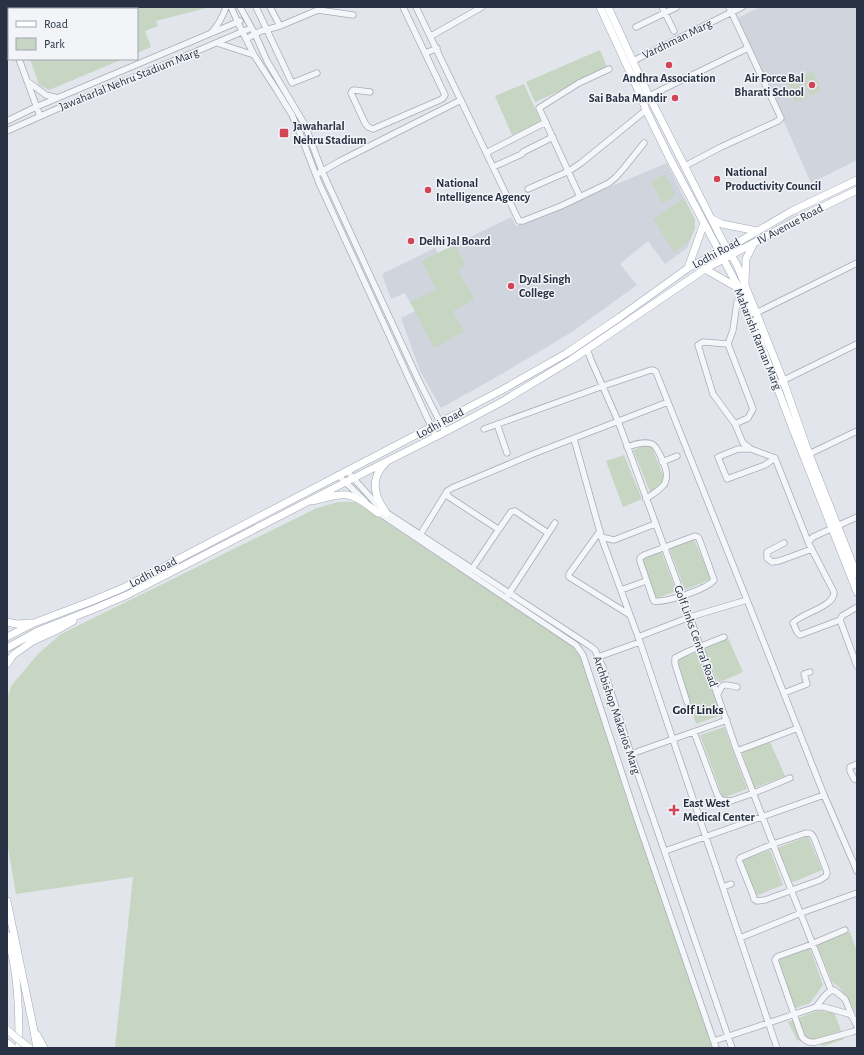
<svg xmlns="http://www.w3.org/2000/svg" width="864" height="1055" font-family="'Alegreya Sans',sans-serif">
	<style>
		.built { fill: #d0d4dd }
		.green { fill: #c7d5c3 }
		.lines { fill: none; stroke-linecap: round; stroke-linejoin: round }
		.minor-casing { stroke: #a7acb6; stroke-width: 7 }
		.major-casing { stroke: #a1a9b7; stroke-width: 8 }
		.minor { stroke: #f5f6f9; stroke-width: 5.5 }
		.major { stroke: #fff; stroke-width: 7 }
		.major-bridge-casing { stroke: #a1a9b7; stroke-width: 8; stroke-linecap: butt }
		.major-bridge { stroke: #fff; stroke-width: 7 }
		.poi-dot { fill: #d34457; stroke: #f2f4f8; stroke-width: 1.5 }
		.labels { text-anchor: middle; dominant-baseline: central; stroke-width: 3; stroke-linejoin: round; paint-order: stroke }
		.street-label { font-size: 12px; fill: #293244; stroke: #f2f4f8 }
		.poi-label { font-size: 12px; font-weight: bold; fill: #293244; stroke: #f2f4f8; text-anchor: start }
		.neighbourhood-label { font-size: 13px; font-weight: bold; fill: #1c2435; stroke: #f2f4f8 }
	</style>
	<rect width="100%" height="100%" fill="#e2e5eb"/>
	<path class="built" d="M760 7H857V160L811 183 738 18Z
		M667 163 695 220V228L687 248 665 264 648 241 620 264 637 285 572 332 500 375 441 408 420 371 401 318 415 311 405 293 391 299 382 274 435 248 438 253 511 217 516 226Z"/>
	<path class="green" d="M10 7H206V8L156 21 158 26 145 31 151 47 137 53V9H11Z
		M600 50 608 69 535 102 526 82Z
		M30 59H123L49 90 39 85Z
		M813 71 821 91 810 96 802 76Z
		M798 77 807 98 795 102 787 82Z
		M524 84 541 122 512 135 495 96Z
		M665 174 676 196 662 203 651 181Z
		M684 198 695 220V228L690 240 674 252 653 219Z
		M455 245 466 265 458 270 474 299 453 311 464 332 434 348 410 302 436 289 422 261Z
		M650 443 668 487 651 494 633 450Z
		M624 455 642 499 623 507 606 461Z
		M338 502H355L572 646 582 659 624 791 713 1048H115L133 877 16 894 7 842V699L11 686 38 654 61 634 317 508Z
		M694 539 711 579 685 590 669 548Z
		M661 551 676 591 655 599 641 559Z
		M728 638 743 672 718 683 704 647Z
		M698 652 721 715 696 724 675 660Z
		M724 727 747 789 723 798 700 735Z
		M770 742 785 776 754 788 742 752Z
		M808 836 822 870 791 883 777 848Z
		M770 850 783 885 756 896 741 860Z
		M850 932 857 951V1016L849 1001 839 987 832 982 816 943Z
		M809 946 823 985 810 1003 793 1009 776 958Z
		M817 1011 834 1012 844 1039 824 1046 797 1040 788 1022Z"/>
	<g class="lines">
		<defs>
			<path id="minor" d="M231 7 238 23 254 55 276 89 292 115 301 136 319 183 436 437
				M240 7 255 34 267 61 305 125 322 171 373 282 418 379 445 432
				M256 7 292 83 317 73
				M270 7 280 26
				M416 7 519 221H523L561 206 609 183 616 177 624 168 644 143
				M662 7 674 31
				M7 25 9 31
				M636 27 677 7
				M212 32C218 25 223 16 226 7
				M431 36 482 7
				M246 39 261 31 280 26 318 10 353 15
				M217 43 254 55
				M426 53 437 48
				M19 59 40 116
				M633 61 742 7
				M27 81 46 95 58 98
				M370 92 354 90 352 91 351 93 365 123 368 127 373 129 440 100 443 98 445 95 403 7
				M649 96 748 48
				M7 121 36 107 240 21
				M7 131 59 108 190 54 251 28
				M486 153 546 122
				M685 166 721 147 778 121 781 118 729 7
				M493 167 522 154 523 152 553 137
				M319 173 340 161 461 100
				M528 189 569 171 581 163 646 110
				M580 197 539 108 579 83 609 69
				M756 313 857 263
				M728 344 733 330 737 302 742 294
				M587 349 591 360 618 421 690 617 737 751 778 857 831 990
				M776 384 857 344
				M497 424 507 453
				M735 424 748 418 753 409 728 344 703 342 698 345 713 394 735 424 743 443 751 449 775 458 809 544
				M484 429 603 386 651 370 655 371 656 372 747 600 824 795 857 871
				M574 439 602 539 640 642 777 1048
				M627 447C635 444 644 441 652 444 657 446 665 465 666 471 667 474 666 480 665 483 662 489 651 495 646 499
				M751 449H738L718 457 727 479 765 465 775 458
				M807 455 857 431
				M662 462 677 456
				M347 471 381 509 590 646 595 650 604 670 631 754 732 1048
				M338 475 365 501
				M376 511 576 645 583 655 637 819 716 1048
				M600 531 569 574V577L630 615
				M548 533 515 511 511 512 500 528 498 529 449 497 446 493 447 491 452 488 533 454 668 402
				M420 535 446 493
				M695 536 698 537 700 541 713 577 714 580C707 589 666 603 654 601L653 599 640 561V558L644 555Z
				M601 537 614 540 655 524
				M784 543 767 552V558L772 562 779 561 812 549
				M472 569 499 529
				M621 590 646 581
				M508 595 555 523
				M857 607 842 616 840 620 857 666
				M840 620 800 635 797 632 793 623C801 613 835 607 834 592L809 544V541L813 537 857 517
				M638 637 690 617 747 600
				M598 657 640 642
				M784 693 807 684 804 674 810 672
				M718 694C723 681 725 685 737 687
				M687 702 675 664V658L689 651 724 637
				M694 732 717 794 721 800 731 801 754 793 790 778
				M737 751 798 728
				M631 754 727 720
				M857 764 850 767V771L854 779 857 780
				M806 833C811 833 812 834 814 838L826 869 827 873 826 876 820 880 765 900 757 901 754 899 753 895 739 860 740 858 773 844Z
				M665 851 824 795
				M723 887 731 884
				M845 930 807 946 779 956 777 957 775 960 802 1037C806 1042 810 1043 816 1042L852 1032 857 1030
				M740 938 801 913 857 893
				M816 1007C821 1001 826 991 834 990L845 999 852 1016
				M714 1041 816 1007H824L849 1014 852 1016 857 1026"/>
			<path id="major" d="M600 7 640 94 646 110 669 157 742 294 791 424 857 592
				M608 7 647 92 721 238 737 265 783 380 809 454 857 575
				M712 219 722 224 757 231
				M688 268 704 223
				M705 269 738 288
				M745 283 746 259 754 243
				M385 464C376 472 373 484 377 496 379 502 383 507 386 513
				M312 501C324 499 339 492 351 496 361 499 370 507 378 513
				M7 622 16 624 31 623
				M7 637 34 623 92 601 123 588 502 390 567 353 620 317 688 268 737 243 792 211 857 180
				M7 648 38 631 94 609 127 595 338 486 445 432 505 400 571 360 705 269 806 215 857 190
				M7 664 13 655 33 641 59 629 73 621
				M7 901 33 1026 37 1048
				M7 935C18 970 19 1008 19 1045L20 1048
				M37 1035 44 1048
				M7 1043 13 1048"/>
		</defs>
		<use href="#minor" class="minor-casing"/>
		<use href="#major" class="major-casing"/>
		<use href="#minor" class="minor"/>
		<use href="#major" class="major"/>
		<defs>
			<path id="major-bridge" d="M7 1030 29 1048"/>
		</defs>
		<use href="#major-bridge" class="major-bridge-casing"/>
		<use href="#major-bridge" class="major-bridge"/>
	</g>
	<g class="poi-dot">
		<circle cx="669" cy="65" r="4"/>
		<circle cx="812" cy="85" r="4"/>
		<circle cx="675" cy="98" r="4"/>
		<rect x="279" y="128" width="10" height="10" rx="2"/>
		<circle cx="717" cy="179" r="4"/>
		<circle cx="428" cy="190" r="4"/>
		<circle cx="411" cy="241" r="4"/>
		<circle cx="511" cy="286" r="4"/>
		<path d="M672 804h4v4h4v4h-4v4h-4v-4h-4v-4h4z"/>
	</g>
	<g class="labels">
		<g class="street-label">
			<text transform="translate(677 39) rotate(-26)">Vardhman Marg</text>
			<text transform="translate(129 79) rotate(-22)">Jawaharlal Nehru Stadium Marg</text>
			<text transform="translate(790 224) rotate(-28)">IV Avenue Road</text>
			<text transform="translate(716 253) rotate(-28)">Lodhi Road</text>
			<text transform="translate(758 339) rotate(68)">Maharishi Raman Marg</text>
			<text transform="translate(440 423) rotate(-28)">Lodhi Road</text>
			<text transform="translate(153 572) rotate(-28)">Lodhi Road</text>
			<text transform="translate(696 636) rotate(70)">Golf Links Central Road</text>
			<text transform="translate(617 715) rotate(71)">Archbishop Makarios Marg</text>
		</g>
		<g class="poi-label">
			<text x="669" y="78" text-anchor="middle">Andhra Association</text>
			<text x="804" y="78" text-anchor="end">Air Force Bal<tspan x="804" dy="14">Bharati School</tspan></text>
			<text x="667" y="98" text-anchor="end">Sai Baba Mandir</text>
			<text x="293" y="126">Jawaharlal<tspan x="293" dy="14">Nehru Stadium</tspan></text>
			<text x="725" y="172">National<tspan x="725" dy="14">Productivity Council</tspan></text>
			<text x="436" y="183">National<tspan x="436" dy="14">Intelligence Agency</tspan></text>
			<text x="419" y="241">Delhi Jal Board</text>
			<text x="519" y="279">Dyal Singh<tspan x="519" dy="14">College</tspan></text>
			<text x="683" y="803">East West<tspan x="683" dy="14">Medical Center</tspan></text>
		</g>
		<g class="neighbourhood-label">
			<text x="698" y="710">Golf Links</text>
		</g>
	</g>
	<rect width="864" height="1055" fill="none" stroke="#293244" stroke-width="16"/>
	<rect x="8" y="8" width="130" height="52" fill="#f2f4f8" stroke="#a2a6b0"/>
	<rect x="16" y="21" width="20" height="6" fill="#ffffff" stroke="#a2a6b0"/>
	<text x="44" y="28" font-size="12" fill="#293244">Road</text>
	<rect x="16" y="38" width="20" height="12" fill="#c7d5c3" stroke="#a2a6b0"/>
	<text x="44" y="48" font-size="12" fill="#293244">Park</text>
</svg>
